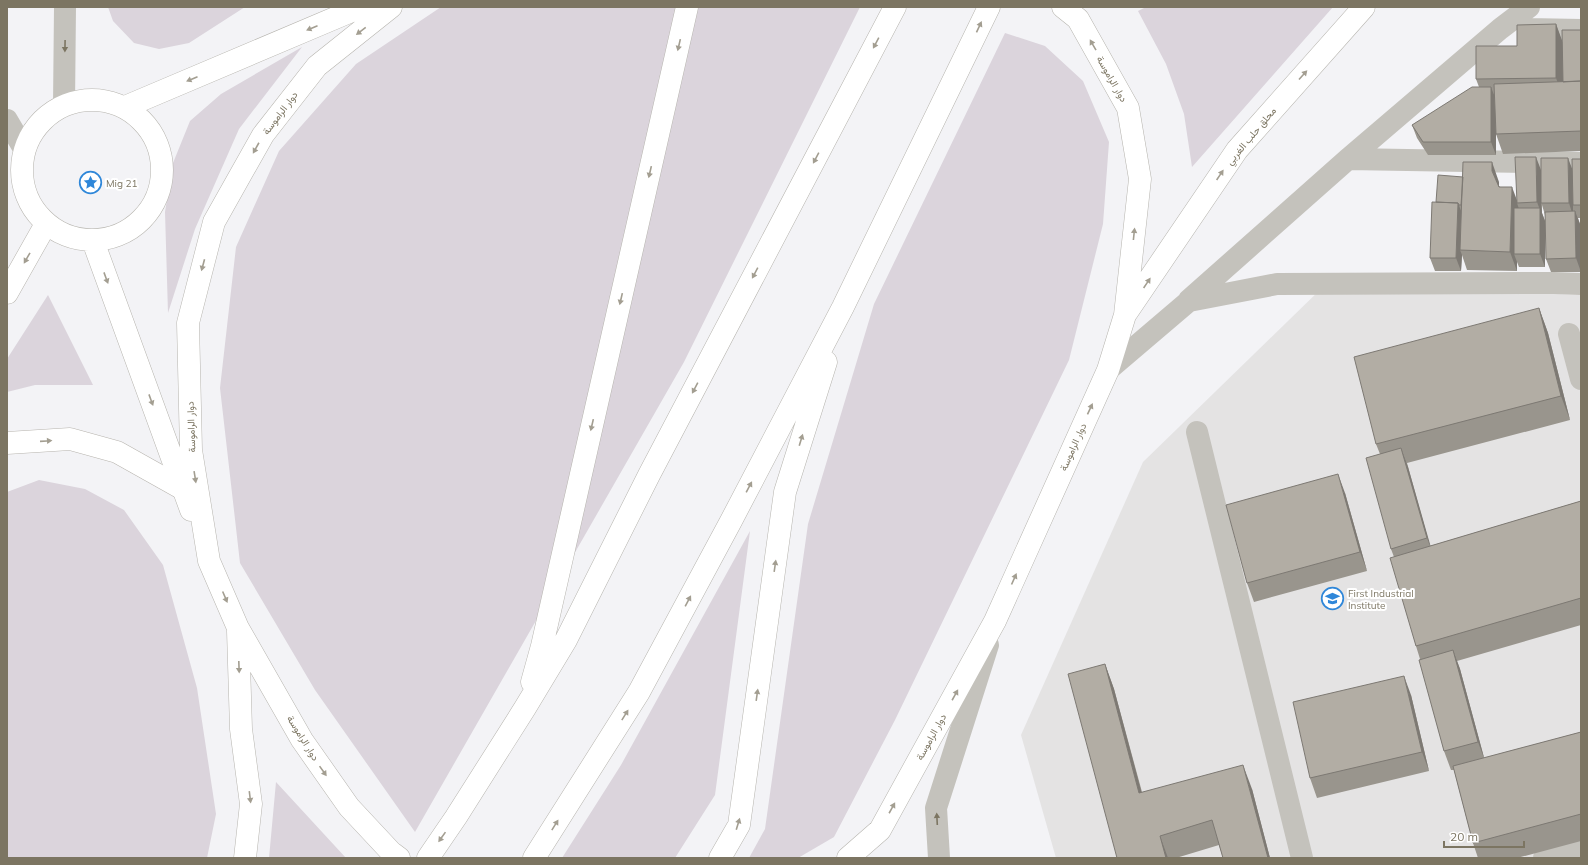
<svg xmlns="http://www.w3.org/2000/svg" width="1588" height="865" font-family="Mulish,Vazirmatn,sans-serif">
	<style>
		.built { fill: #e4e3e3 }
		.green { fill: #dbd4dc }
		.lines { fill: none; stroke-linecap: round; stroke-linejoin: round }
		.major-casing { stroke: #b7b4ae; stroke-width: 23 }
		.highway-casing { stroke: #b6b4ae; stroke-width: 23 }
		.minor { stroke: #c4c2bc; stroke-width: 22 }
		.major { stroke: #fff; stroke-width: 22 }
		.highway { stroke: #fff; stroke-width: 22 }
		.wall { fill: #99958d }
		.shaded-wall { fill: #7d7973 }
		.building { fill: #b2ada4; stroke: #7d7973 }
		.oneway { fill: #a39e91 }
		.oneway2 { fill: #7c7562 }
		.labels { text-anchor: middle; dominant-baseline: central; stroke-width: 4; stroke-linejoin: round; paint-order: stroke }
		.street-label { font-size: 10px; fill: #7c7562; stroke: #fff }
		.poi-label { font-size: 10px; fill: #7c7562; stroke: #fff; text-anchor: start }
	</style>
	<rect width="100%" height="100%" fill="#f3f3f6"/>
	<path class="built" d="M1326 284 1581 295V858H1056L1021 735 1143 462Z"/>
	<path class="green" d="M108 7H245L189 43 159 49 134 43 113 21Z
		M441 7H860L684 362 415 832 315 690 240 563 220 388 236 247 279 151 356 64Z
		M1146 7H1333L1192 167 1184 114 1166 64 1138 11Z
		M1005 33 1045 46 1083 81 1109 142 1103 224 1069 360 895 720 834 837 798 858H749L765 829 808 524 874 304Z
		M302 47 239 129 195 229 168 313 165 212 173 163 190 121 221 94Z
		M48 295 93 385H35L7 392V359Z
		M39 480 85 489 124 510 163 565 197 688 216 814 207 858H7V492Z
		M750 531 715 795 675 858H562L621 765Z
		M276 782 346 858H269Z"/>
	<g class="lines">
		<defs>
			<path id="major" d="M7 293 46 224
				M7 443 70 439 117 452 183 489"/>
			<path id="highway" d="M391 7 317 66 263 135 214 222 188 323 191 450 209 561 238 628 302 740 349 807 391 852 399 858
				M22 170a70 70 0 1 1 140 0a70 70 0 1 1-140 0Z
				M125 107 361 7
				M93 241 191 510
				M1127 312 1237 150 1364 7
				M238 631 241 729 251 804 245 858
				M532 682 542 646 687 7
				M428 858 456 817 525 708 566 640 649 475 895 7
				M534 858 639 692 731 521 843 307 989 7
				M720 858 739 825 785 492 826 362
				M848 858 880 830 995 621 1108 370 1125 315 1140 179 1128 108 1078 19 1063 7"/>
		</defs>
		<use href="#major" class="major-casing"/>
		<use href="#highway" class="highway-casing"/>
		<path class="minor" d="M1528 29 1581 30
			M64 105 65 7
			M7 120 24 149
			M1348 159 1581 163
			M1189 300 1348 159 1500 29 1529 7
			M1569 334 1581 379
			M1108 370 1189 301 1277 284 1554 283 1581 284
			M1197 432 1302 858
			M939 858 936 808 988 645
			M1544 858 1581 849"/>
		<use href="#major" class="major"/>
		<use href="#highway" class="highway"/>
	</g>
	<path class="wall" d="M1556 24 1562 42 1581 30V151L1503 154 1496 134V123V155H1428L1417 138 1412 125 1479 87 1476 79 1517 46Z
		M1581 159V218H1578L1580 224 1581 272H1551L1546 259 1545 215 1542 205V213L1545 221V267H1519L1517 262V271L1467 270 1462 255 1461 271H1435L1430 258 1436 202 1499 182V186L1517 200 1541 170V184L1572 168Z
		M1539 308 1548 333 1570 420 1407 463 1430 546 1581 501V625L1457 661 1460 669 1484 758 1581 732V841L1517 858H1478L1473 843 1454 770H1451L1444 751 1420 659 1416 646 1394 557 1391 549 1380 454 1376 444Z
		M1345 493 1367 571 1254 602 1247 583Z
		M1105 664 1114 689 1142 792 1252 789 1270 858H1223L1219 845 1176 858H1117Z
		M1411 695 1429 771 1317 798 1310 778Z"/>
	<path class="shaded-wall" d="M1556 24 1563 43V97L1556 78Z
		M1491 87 1496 100V155L1491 142Z
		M1536 157 1541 170 1542 203H1541L1542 213 1545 221V267L1540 254V210L1537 202Z
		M1568 158 1573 171V216L1569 203Z
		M1492 162 1499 182V190L1492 171Z
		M1512 187 1518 203H1517L1519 209 1514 254 1517 262V271L1510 252Z
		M1458 203 1463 216 1460 250 1462 255 1461 271 1456 258Z
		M1575 211 1580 224 1581 272 1576 258Z
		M1539 308 1548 333 1570 420 1561 396Z
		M1401 448 1408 467 1434 558 1427 538Z
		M1338 474 1345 493 1367 571 1360 552Z
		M1453 650 1460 669 1485 761 1478 742Z
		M1105 664 1114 689 1148 817 1139 793Z
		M1404 676 1411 695 1429 771 1422 752Z
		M1243 765 1252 789 1270 858H1268Z
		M1160 836 1168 858H1166Z"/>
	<path class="building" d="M1556 24V78L1476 79V46H1517V25Z
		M1562 30H1581V81L1563 82Z
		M1581 81V131L1496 134 1494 84Z
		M1472 87H1491V142H1423L1412 125Z
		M1515 157H1536L1537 202 1517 203Z
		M1541 158H1568L1569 203H1541Z
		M1572 159H1581V205H1573Z
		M1463 162H1492V171L1499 187H1512L1510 252 1460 250Z
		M1438 175 1463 177 1461 205H1459L1458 203 1436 202Z
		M1432 202 1458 203 1456 258H1430Z
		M1514 208H1540V254H1514Z
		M1575 211 1576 258 1546 259 1545 212Z
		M1539 308 1561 396 1376 444 1354 357Z
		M1401 448 1427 538 1391 549 1366 458Z
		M1338 474 1360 552 1247 583 1226 505Z
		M1581 501V598L1416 646 1390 558Z
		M1453 650 1478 742 1444 751 1419 660Z
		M1105 664 1139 793 1243 765 1268 858H1223L1212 820 1160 836 1166 858H1117L1068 674Z
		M1404 676 1422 752 1310 778 1293 702Z
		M1581 732V814L1473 843 1453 766Z"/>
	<defs><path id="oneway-solid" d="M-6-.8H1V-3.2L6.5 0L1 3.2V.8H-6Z"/></defs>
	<g class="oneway">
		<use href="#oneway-solid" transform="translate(979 27) rotate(-65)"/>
		<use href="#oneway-solid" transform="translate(312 28) rotate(157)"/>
		<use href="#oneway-solid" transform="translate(361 31) rotate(142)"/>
		<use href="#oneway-solid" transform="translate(876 43) rotate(118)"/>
		<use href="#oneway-solid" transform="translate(679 45) rotate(103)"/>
		<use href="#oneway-solid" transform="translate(1093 45) rotate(-120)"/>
		<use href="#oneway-solid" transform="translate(1303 75) rotate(-48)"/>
		<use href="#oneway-solid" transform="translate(192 79) rotate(157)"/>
		<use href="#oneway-solid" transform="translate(256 148) rotate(119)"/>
		<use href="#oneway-solid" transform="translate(816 158) rotate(118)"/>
		<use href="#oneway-solid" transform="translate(650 172) rotate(103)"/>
		<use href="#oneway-solid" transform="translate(1220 175) rotate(-56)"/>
		<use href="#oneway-solid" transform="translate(1134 234) rotate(-84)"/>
		<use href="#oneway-solid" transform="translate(27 258) rotate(120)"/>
		<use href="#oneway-solid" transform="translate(203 265) rotate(105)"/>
		<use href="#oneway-solid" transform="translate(755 273) rotate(118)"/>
		<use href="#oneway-solid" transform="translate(106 278) rotate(70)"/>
		<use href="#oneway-solid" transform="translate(1147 283) rotate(-56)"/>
		<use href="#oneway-solid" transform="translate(621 299) rotate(103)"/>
		<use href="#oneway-solid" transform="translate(695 388) rotate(118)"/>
		<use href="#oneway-solid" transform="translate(151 400) rotate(70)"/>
		<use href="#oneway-solid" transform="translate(1090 409) rotate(-65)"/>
		<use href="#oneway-solid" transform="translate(592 425) rotate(103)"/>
		<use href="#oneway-solid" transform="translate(801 440) rotate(-73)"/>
		<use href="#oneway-solid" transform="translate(46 441) rotate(-4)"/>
		<use href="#oneway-solid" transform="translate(195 477) rotate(81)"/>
		<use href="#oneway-solid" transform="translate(749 487) rotate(-62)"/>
		<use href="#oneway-solid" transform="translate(775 566) rotate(-82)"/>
		<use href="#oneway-solid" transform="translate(1014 579) rotate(-66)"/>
		<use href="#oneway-solid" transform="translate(225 597) rotate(67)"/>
		<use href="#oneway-solid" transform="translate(688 601) rotate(-62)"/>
		<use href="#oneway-solid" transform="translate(239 667) rotate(88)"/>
		<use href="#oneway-solid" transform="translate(757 695) rotate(-82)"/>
		<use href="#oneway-solid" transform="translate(955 695) rotate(-61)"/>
		<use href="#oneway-solid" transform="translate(625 715) rotate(-58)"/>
		<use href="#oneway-solid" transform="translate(323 771) rotate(55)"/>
		<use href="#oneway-solid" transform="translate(250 797) rotate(83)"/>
		<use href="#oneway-solid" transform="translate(892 808) rotate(-61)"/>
		<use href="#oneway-solid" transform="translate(738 824) rotate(-73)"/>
		<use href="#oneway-solid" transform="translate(555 825) rotate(-58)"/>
		<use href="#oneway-solid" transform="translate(442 837) rotate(125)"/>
	</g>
	<g class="oneway2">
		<use href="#oneway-solid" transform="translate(65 46) rotate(91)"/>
		<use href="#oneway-solid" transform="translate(937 819) rotate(-93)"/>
	</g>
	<defs>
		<symbol id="sight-ring" viewBox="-11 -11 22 22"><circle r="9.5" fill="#fff" stroke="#2f87d9" stroke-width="1.5"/><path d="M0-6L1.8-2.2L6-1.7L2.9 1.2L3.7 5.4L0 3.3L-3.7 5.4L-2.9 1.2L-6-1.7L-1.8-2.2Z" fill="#2f87d9"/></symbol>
		<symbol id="university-ring" viewBox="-11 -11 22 22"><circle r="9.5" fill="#fff" stroke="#2f87d9" stroke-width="1.5"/><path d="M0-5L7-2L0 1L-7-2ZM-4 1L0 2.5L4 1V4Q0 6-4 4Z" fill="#2f87d9"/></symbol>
	</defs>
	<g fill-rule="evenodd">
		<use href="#sight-ring" x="78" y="170" width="25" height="25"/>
		<use href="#university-ring" x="1320" y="586" width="25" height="25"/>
	</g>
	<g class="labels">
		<g class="street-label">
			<text transform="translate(1112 79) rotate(60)">دوار الراموسة</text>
			<text transform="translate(280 113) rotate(-53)">دوار الراموسة</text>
			<text transform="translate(1251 136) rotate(-50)">محلق حلب الغربي</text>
			<text transform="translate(191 427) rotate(-92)">دوار الراموسة</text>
			<text transform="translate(1073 447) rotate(-66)">دوار الراموسة</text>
			<text transform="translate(931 737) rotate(-61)">دوار الراموسة</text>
			<text transform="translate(303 738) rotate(58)">دوار الراموسة</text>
		</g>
		<g class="poi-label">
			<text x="106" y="183">Mig 21</text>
			<text x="1348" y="593">First Industrial<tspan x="1348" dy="12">Institute</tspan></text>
		</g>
	</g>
	<rect width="1588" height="865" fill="none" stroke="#7c7562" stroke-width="16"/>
	<path d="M1444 841v6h80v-6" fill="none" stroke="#7c7562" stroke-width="2"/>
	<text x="1450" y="841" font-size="12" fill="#7c7562" stroke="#ffffff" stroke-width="3" paint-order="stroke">20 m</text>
</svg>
